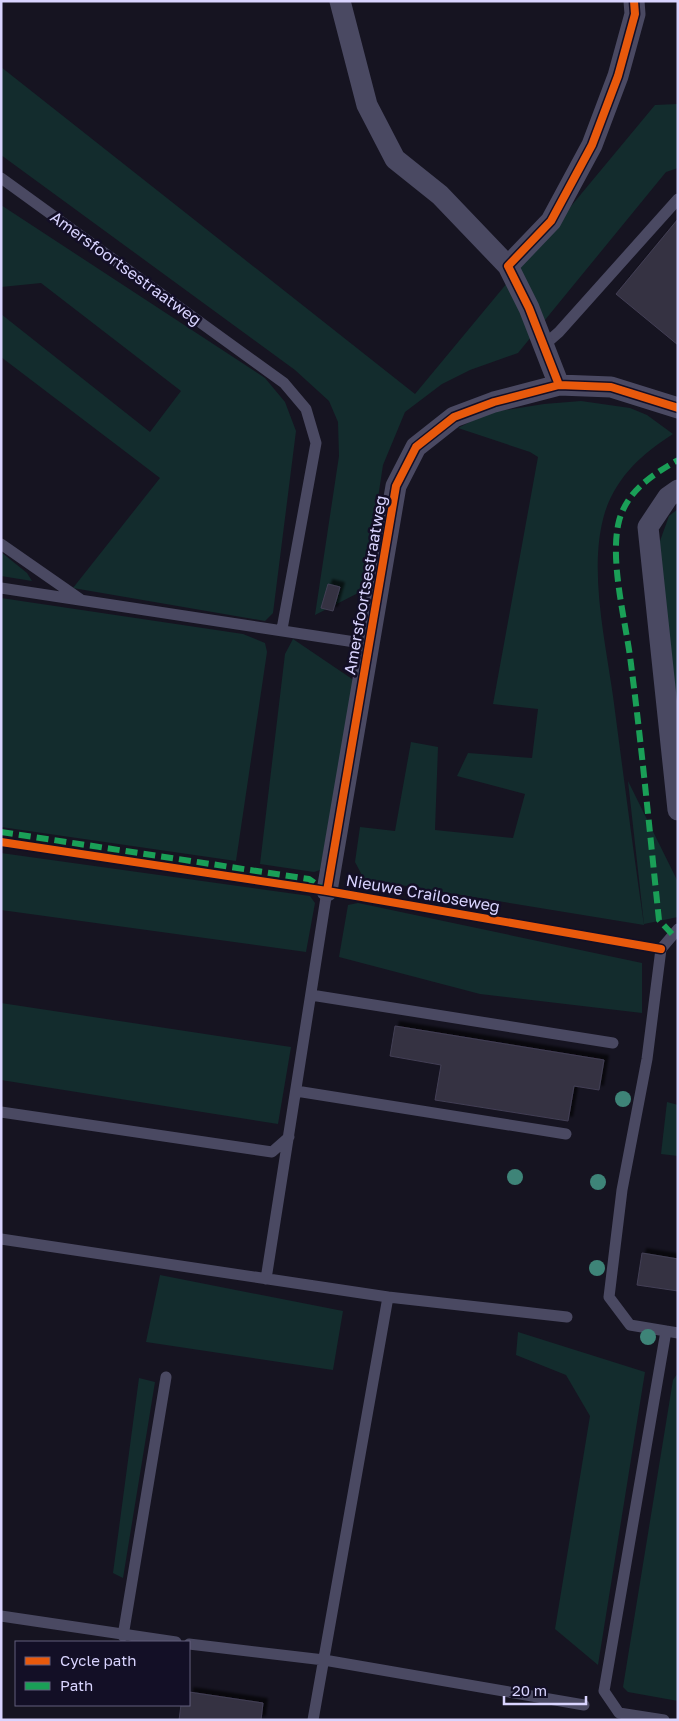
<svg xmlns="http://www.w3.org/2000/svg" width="679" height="1721" font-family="'Golos Text',sans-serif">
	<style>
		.green { fill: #132c2d }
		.building { fill: #343243; stroke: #433f54; filter: url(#shadow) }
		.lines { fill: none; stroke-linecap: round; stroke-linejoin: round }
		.lane { stroke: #4a4962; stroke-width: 11 }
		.street { stroke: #4a4962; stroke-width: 21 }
		.quiet { stroke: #1a9f57; stroke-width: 6; stroke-dasharray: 12 6; stroke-linecap: butt }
		.cycleway-casing { stroke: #130f26; stroke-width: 11 }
		.cycleway { stroke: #e8590c; stroke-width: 8 }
		.tree { fill: #3e8478 }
		.labels { text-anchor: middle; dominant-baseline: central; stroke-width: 5; stroke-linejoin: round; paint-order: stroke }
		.street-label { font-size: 16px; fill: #d9d4ff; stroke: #130f26 }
	</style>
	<defs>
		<filter id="shadow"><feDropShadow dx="4.5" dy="-4.5" stdDeviation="1" flood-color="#0009"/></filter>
	</defs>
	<rect width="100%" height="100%" fill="#161421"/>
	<path class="green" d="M1 67 415 394 655 105 678 104V168L666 172 518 353 470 370 442 384 405 412 383 465 364 590 315 615 339 456 338 422 329 401 295 370 1 155Z
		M1 205 265 378 285 402 296 431 273 613 265 621 73 588 160 478 1 357V314L150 432 181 391 41 283 1 287Z
		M581 401 630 408 647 415 673 434C642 454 617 476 605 512 588 567 605 639 613 696 623 772 633 849 644 925L364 879 355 862 360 827 395 831 411 742 438 747 435 830 513 838 525 794 457 776 468 753 532 758 538 709 493 704 538 457 530 452 458 428 487 413 544 404Z
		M678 509V728L656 552 669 516Z
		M1 552 27 573 32 581 1 576Z
		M1 598 243 634 265 643 267 652 236 861 1 827Z
		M293 639 355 681 320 870 314 872 260 864 285 654Z
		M628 781 678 882V917L644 924Z
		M1 853 310 896 315 903 306 952 1 910Z
		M358 903 642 963V1013L480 994 339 957 348 905Z
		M1 1003 291 1047 278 1124 1 1080Z
		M667 1102 678 1105V1156L661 1154Z
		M160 1275 343 1311 333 1370 146 1342Z
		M518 1332 645 1372 598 1665 555 1629 590 1416 566 1375 516 1355Z
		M678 1373V1701L628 1692 623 1687 673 1380Z
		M139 1378 155 1382 123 1578 113 1573Z"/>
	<path class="building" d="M678 219V345L616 294Z
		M328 584 340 587 333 611 321 608Z
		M395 1026 604 1060 599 1090 574 1086 568 1121 435 1100 441 1065 390 1056Z
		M642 1253 678 1259V1291L637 1285Z
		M189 1692 263 1703 261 1720H179L181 1705H189Z"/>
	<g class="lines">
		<path class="lane" d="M1 178 284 383 306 409 316 443 282 629
			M543 346 559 332 678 199
			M1 544 80 599
			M1 588 368 644
			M678 929 661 949 647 1059 622 1190 609 1297 630 1325 678 1333
			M311 995 613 1043
			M296 1091 566 1134
			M1 1112 272 1152 289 1137
			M1 1239 388 1297 567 1317
			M266 1279 327 891
			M1 1616 176 1642
			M123 1636 166 1377
			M189 1644 324 1660 584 1705
			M313 1720 388 1297
			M664 1720 619 1713 604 1691 666 1331"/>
		<path class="street" d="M340 1 367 105 395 159 440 195 508 266
			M559 385 529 308 508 266 551 221 592 145 618 76 635 14 634 1
			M678 490 668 497 648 527 678 810
			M327 891 396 486 416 447 454 417 494 402 559 385 611 387 678 408"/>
		<path class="quiet" d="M1 832 309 879 322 888
			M672 934 659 920C650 835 642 749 631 664 626 622 609 561 619 521 627 491 652 475 678 460"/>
		<defs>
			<path id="cycleway" d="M559 385 529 308 508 266 551 221 592 145 618 76 635 14 634 1
				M1 842 327 891 661 949
				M327 891 396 486 416 447 454 417 494 402 559 385 611 387 678 408"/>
		</defs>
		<use href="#cycleway" class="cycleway-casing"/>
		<use href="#cycleway" class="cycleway"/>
	</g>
	<g class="tree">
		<circle cx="623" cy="1099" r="8"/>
		<circle cx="515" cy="1177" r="8"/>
		<circle cx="598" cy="1182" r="8"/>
		<circle cx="597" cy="1268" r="8"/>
		<circle cx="648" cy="1337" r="8"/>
	</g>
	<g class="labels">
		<g class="street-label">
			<text transform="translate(126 268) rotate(36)">Amersfoortsestraatweg</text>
			<text transform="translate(365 585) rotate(-80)">Amersfoortsestraatweg</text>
			<text transform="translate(423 893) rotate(10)">Nieuwe Crailoseweg</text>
		</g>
	</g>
	<rect width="679" height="1721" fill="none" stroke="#d9d4ff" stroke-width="5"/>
	<rect x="15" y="1641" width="175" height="65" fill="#130f26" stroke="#625e7d"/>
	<rect x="25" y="1657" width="25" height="8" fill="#e8590c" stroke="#625e7d"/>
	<text x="60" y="1666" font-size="15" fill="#d9d4ff">Cycle path</text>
	<rect x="25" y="1682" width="25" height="8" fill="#1a9f57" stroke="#625e7d"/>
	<text x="60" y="1691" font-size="15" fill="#d9d4ff">Path</text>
	<path d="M504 1696v8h82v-8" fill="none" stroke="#d9d4ff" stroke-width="2.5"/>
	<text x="512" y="1696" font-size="15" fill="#d9d4ff" stroke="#130f26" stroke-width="4" paint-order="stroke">20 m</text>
</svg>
